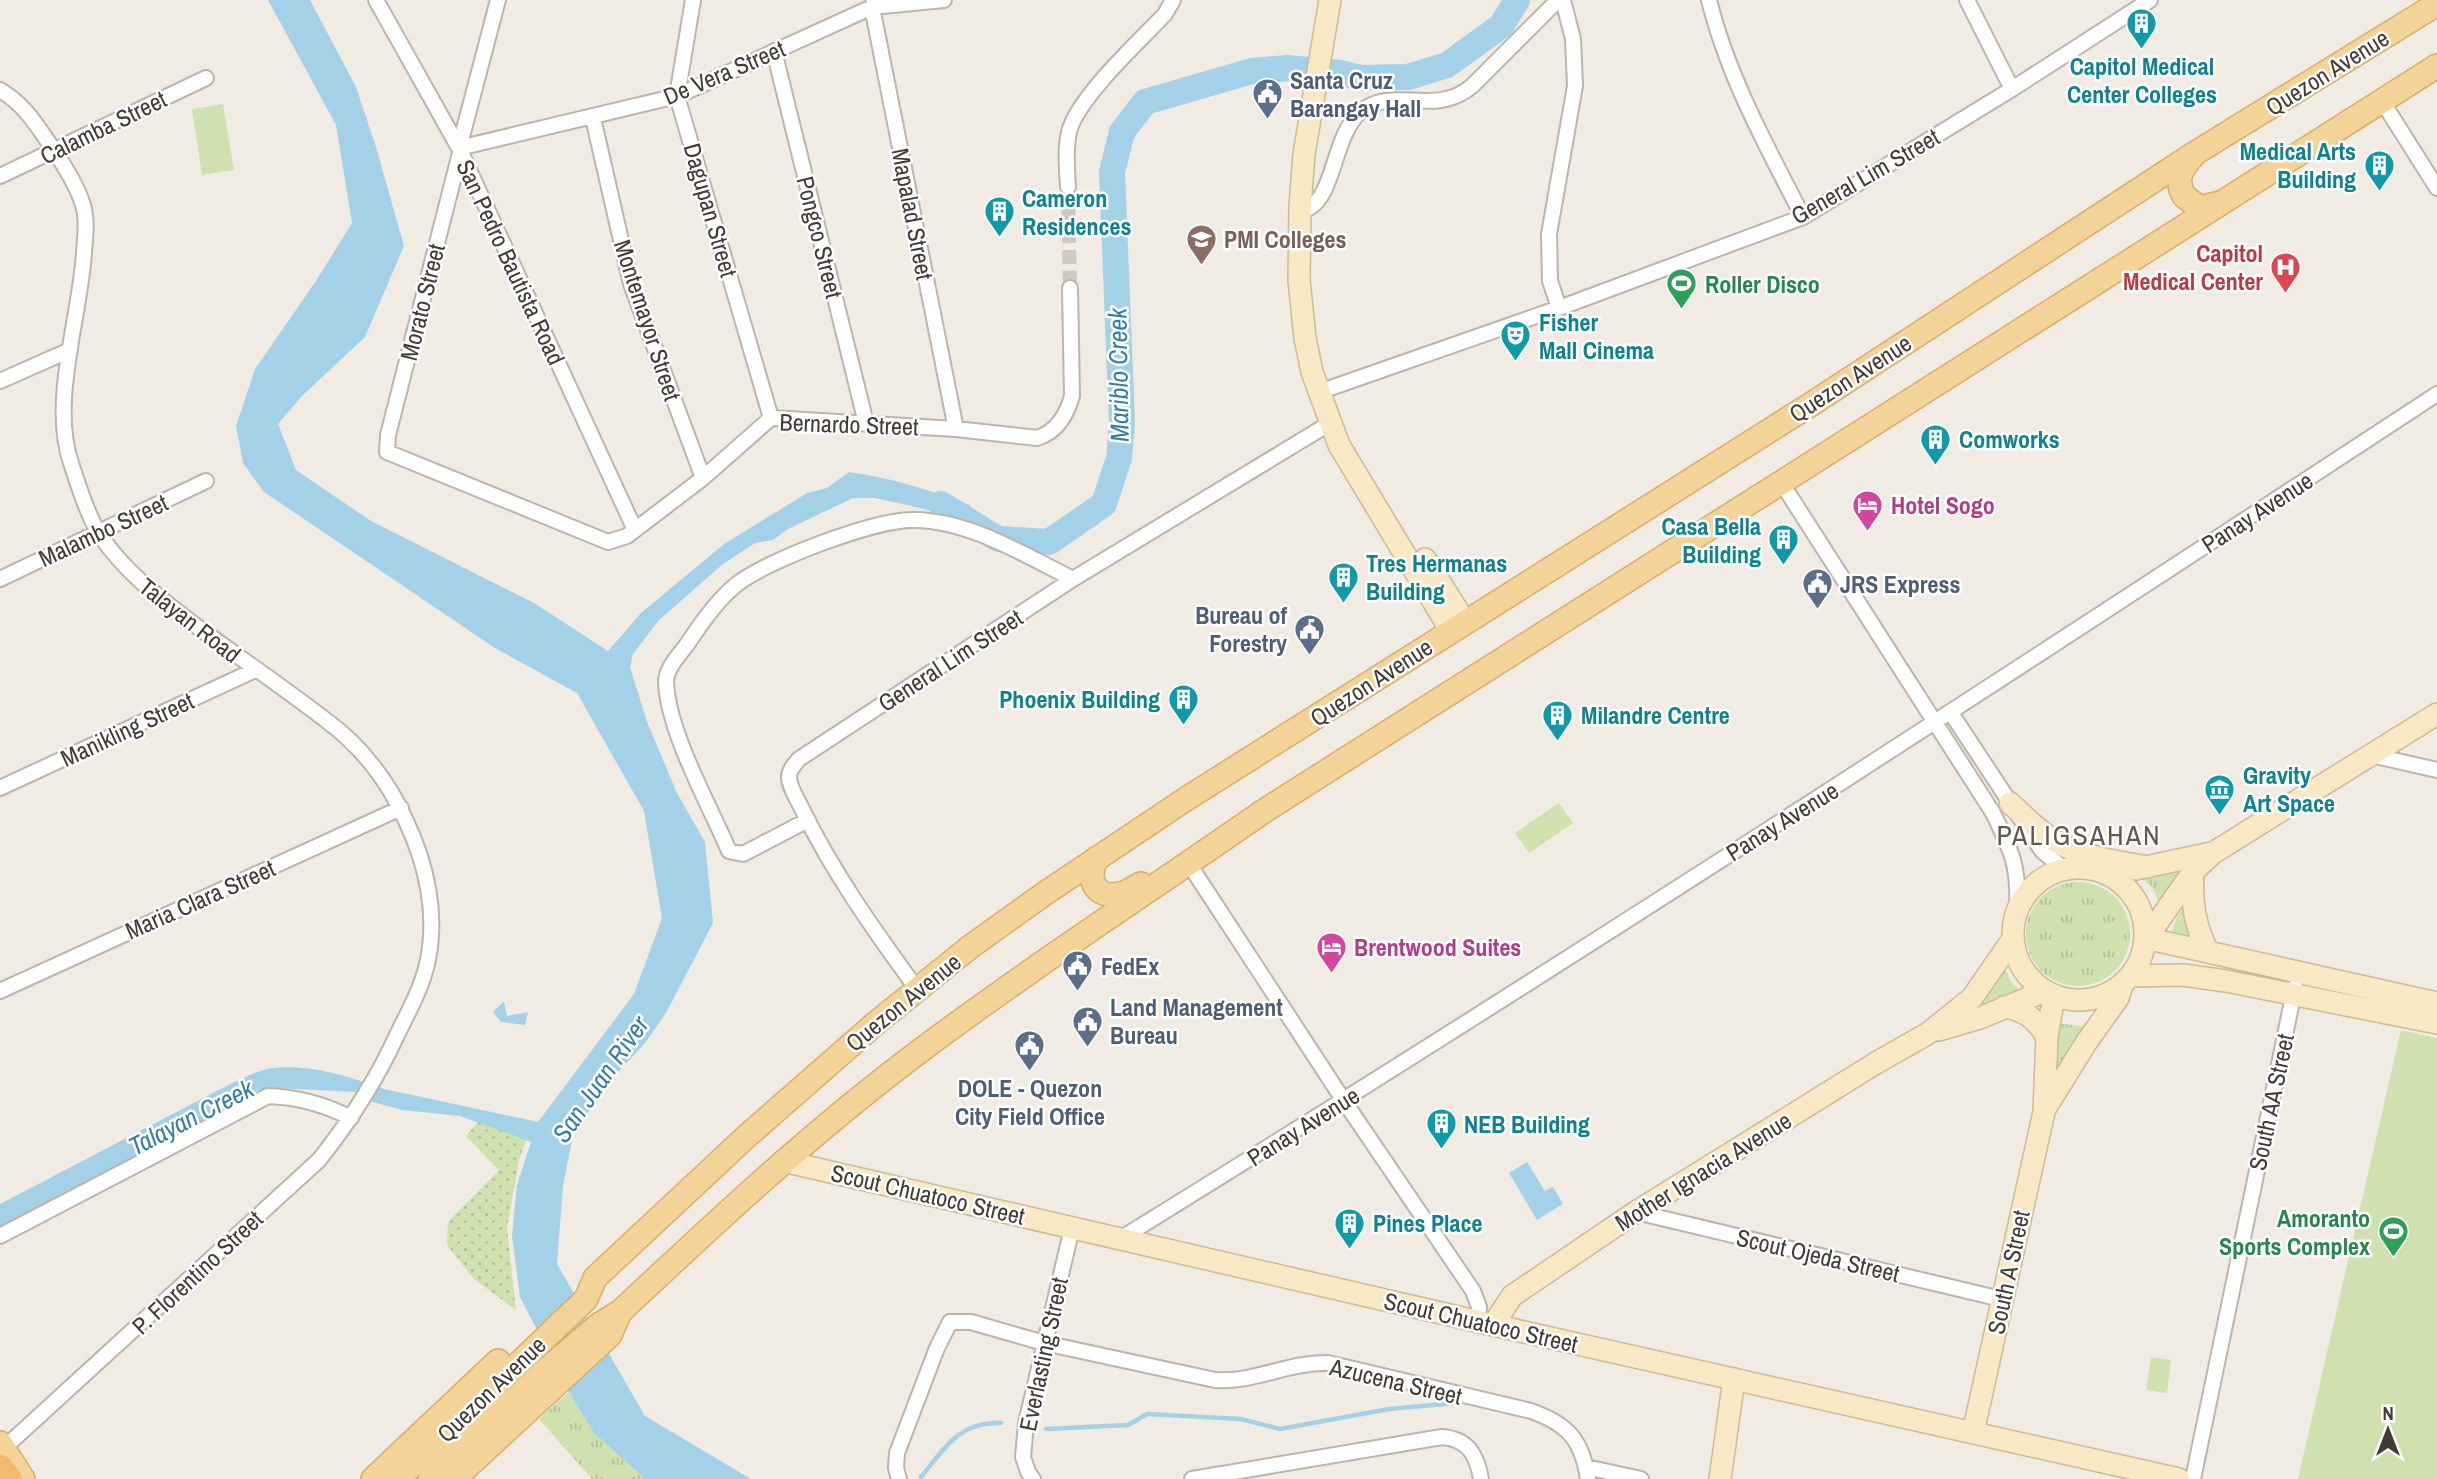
<svg xmlns="http://www.w3.org/2000/svg" width="2437" height="1479" font-family="'Archivo Narrow',sans-serif">
	<style>
		.grass { fill: url(#grass-dots) }
		.park { fill: url(#park-tufts) }
		.garden { fill: #cee1af }
		.water { fill: #a4d1e8 }
		.lines { fill: none; stroke-linecap: round; stroke-linejoin: round }
		.stream { stroke: #a4d1e8; stroke-width: 4.5 }
		.river { stroke: #a4d1e8; stroke-width: 26 }
		.street-tunnel { stroke: #cdc8c0; stroke-width: 14; stroke-dasharray: 14 7; stroke-linecap: butt }
		.street-casing { stroke: #bdb5aa; stroke-width: 18 }
		.secondary-casing { stroke: #ccba96; stroke-width: 24 }
		.primary-casing { stroke: #d7ae6a; stroke-width: 26 }
		.highway-casing { stroke: #cd8f40; stroke-width: 30 }
		.street { stroke: #fff; stroke-width: 14 }
		.secondary { stroke: #f9e8c4; stroke-width: 21 }
		.primary { stroke: #f4d398; stroke-width: 23 }
		.highway { stroke: #f0bb6e; stroke-width: 26 }
		.labels { text-anchor: middle; dominant-baseline: central; stroke-width: 5; stroke-linejoin: round; paint-order: stroke }
		.culture-label { font-size: 24px; font-weight: bold; fill: #0d838f; stroke: #fff; text-anchor: start }
		.street-label { font-size: 24px; fill: #413b34; stroke: #fff }
		.service-label { font-size: 24px; font-weight: bold; fill: #4e5e75; stroke: #fff; text-anchor: start }
		.education-label { font-size: 24px; font-weight: bold; fill: #785e54; stroke: #fff; text-anchor: start }
		.health-label { font-size: 24px; font-weight: bold; fill: #be3a42; stroke: #fff; text-anchor: end }
		.leisure-label { font-size: 24px; font-weight: bold; fill: #27864d; stroke: #fff; text-anchor: start }
		.hotel-label { font-size: 24px; font-weight: bold; fill: #b23c85; stroke: #fff; text-anchor: start }
		.water-label { font-size: 26px; font-style: italic; fill: #387da2; stroke: #fff }
		.quarter-label { font-size: 28px; letter-spacing: 2px; fill: #63584c; stroke: #fff }
	</style>
	<defs>
		<pattern id="grass-dots" width="8" height="8" patternUnits="userSpaceOnUse" patternTransform="scale(1.75)"><rect width="8" height="8" fill="#cee1af"/><path d="M2 2h.1M6 6h.1" fill="none" stroke="#b2c297" stroke-width="1.8" stroke-linecap="round"/></pattern>
		<pattern id="park-tufts" width="24" height="20" patternUnits="userSpaceOnUse" patternTransform="scale(1.75)"><rect width="24" height="20" fill="#cee1af"/><path d="M3 7l-1-3M5 7V3M7 7l1-3M15 17l-1-3M17 17v-4M19 17l1-3" fill="none" stroke="#b2c297"/></pattern>
	</defs>
	<rect width="100%" height="100%" fill="#f0ebe3"/>
	<path class="grass" d="M480 1119 530 1130 519 1160 507 1228 516 1310 474 1279 447 1245 448 1222 499 1170 466 1136Z"/>
	<path class="park" d="M2193 863 2170 886 2160 904 2152 887 2137 874Z
		M2026 934a52 52 0 1 1 104 0a52 52 0 1 1-104 0Z
		M2184 906 2191 939 2172 933 2176 919Z
		M2006 970 2010 980 2021 993 1972 1009 1992 989Z
		M2057 1023 2088 1027 2047 1088Z
		M569 1392 594 1433 645 1479H592L539 1419Z"/>
	<path class="garden" d="M223 104 234 170 202 175 192 109Z
		M1559 803 1573 823 1529 853 1515 833Z
		M2401 1030 2437 1038V1479H2298Z
		M2151 1357 2171 1360 2167 1393 2146 1390Z"/>
	<path class="water" d="M268 0H310L356 87 376 147 404 246 365 337 302 396 278 424 296 470 371 521 534 603 608 651 641 613 724 544 807 493 827 488 849 472C891 478 930 490 970 505L971 525 940 513 903 504 874 498H853L788 529 773 540 755 543 723 564 659 620 633 654 630 667 647 722 677 793 705 842 713 923 666 1013 645 1043 609 1082 573 1135 563 1186 557 1264 645 1416 751 1479H645L594 1433 569 1392 520 1297 512 1236 517 1185 531 1142 460 1116 402 1110 373 1102 356 1092 274 1088 259 1090 0 1230V1204L232 1083C245 1078 260 1069 273 1068 311 1064 349 1076 384 1089L538 1122 634 994 662 918 644 811 577 693 495 648 264 492 243 463 236 426 255 369 316 281 352 223 336 125Z
		M504 1001 507 1016 528 1012 525 1025 501 1022 493 1012Z
		M1527 1162 1545 1191 1553 1187 1563 1204 1537 1220 1509 1173Z"/>
	<g class="lines">
		<path class="stream" d="M1046 1429 1128 1425 1147 1414 1241 1419 1280 1429 1389 1409 1455 1403
			M921 1477C945 1448 959 1421 1001 1423"/>
		<path class="river" d="M941 504 998 539 1049 542 1104 504 1119 458 1122 423 1112 172 1122 132 1145 102 1252 71 1287 68 1341 73 1361 78 1408 77 1447 65 1501 26 1517 0"/>
		<path class="street-tunnel" d="M1068 187 1070 288"/>
		<defs>
			<path id="street" d="M376 0 459 148 635 530
				M693 0 677 96 771 418
				M1709 0C1728 77 1767 147 1803 217
				M1967 0 2012 89
				M874 1 872 7 956 429
				M774 51 866 423
				M0 90C24 104 36 124 51 146 62 162 76 184 82 202 88 218 85 237 84 253 80 317 50 402 71 463 77 482 89 519 100 535 124 571 158 597 192 623 237 656 283 687 327 721 361 746 389 782 406 821 427 865 438 916 427 964 421 990 408 1012 397 1035 376 1081 350 1121 319 1160L4 1448
				M2382 101 2437 188
				M593 118 631 284 703 478
				M459 148 677 96 872 7 944 0
				M459 148 498 0
				M460 153 388 435 387 452 608 542 627 536 703 478 771 418 956 429 1037 438C1057 432 1067 414 1072 396L1070 288
				M0 176 206 78
				M1068 187C1067 169 1065 150 1069 132 1077 98 1140 41 1165 14L1173 0
				M1300 207 1309 208C1334 195 1334 136 1359 113 1392 84 1435 118 1472 86L1558 0
				M1559 308 1550 281 1549 234 1575 86 1573 39 1563 0
				M0 381 70 350
				M1319 392 1559 308 1803 217 2012 89 2150 0
				M1781 482 1993 813C2011 850 2019 865 2017 907
				M0 579 206 481
				M1951 713 2042 851 2064 869
				M2371 755 2437 770
				M0 788 255 670
				M808 820 743 854 729 851C709 804 668 732 666 682 666 669 678 656 686 646 700 625 717 600 737 584 768 560 875 519 915 520 971 521 1024 555 1073 579
				M1189 864 1344 1101 1473 1291 1479 1307 1478 1322
				M917 989C875 932 832 871 801 807 797 798 789 787 789 777 789 770 794 765 799 759L1073 579 1332 422
				M0 991 401 808
				M1636 1212 2001 1299
				M0 1236 268 1096C299 1097 324 1104 351 1118
				M1120 1239C1564 965 2001 680 2437 394
				M1586 1467 1641 1479
				M899 1479 896 1468 897 1453 937 1348 950 1322H971L1044 1343 1215 1380C1253 1383 1289 1362 1328 1363L1531 1411C1568 1424 1582 1440 1588 1479
				M1033 1479 1028 1472 1023 1457 1026 1423 1072 1228
				M1192 1479 1442 1437C1468 1439 1477 1455 1481 1479
				M2193 1479 2295 987"/>
			<path id="secondary" d="M1330 0 1304 154 1300 207 1299 280 1305 338 1312 372 1339 445 1451 631
				M1425 559 1465 622
				M2010 803C2026 818 2042 834 2062 845 2089 858 2119 862 2148 867
				M2013 934a66 66 0 1 1 132 0a66 66 0 1 1-132 0Z
				M2136 869 2211 853
				M2193 873C2191 902 2195 926 2208 952
				M2146 932 2155 926 2193 872 2213 853 2437 714
				M2145 938 2437 1003
				M2130 976 2183 975 2226 981 2437 1023
				M2004 1007C2025 1010 2036 1019 2047 1037
				M1939 1030 1980 1018 2045 991
				M2045 1109 2086 1043 2118 998 2123 983
				M783 1161 1493 1325 2179 1479
				M1493 1325 1512 1296 1636 1212 1876 1063 1927 1034 1972 998 2012 940
				M1973 1433 2044 1112 2047 1037 2054 996
				M1720 1479 1734 1379"/>
			<path id="primary" d="M2192 157C2181 169 2175 180 2184 196L2200 208 2219 203
				M1097 858C1086 878 1094 899 1120 894 1127 893 1134 887 1141 884
				M0 1443 23 1479
				M373 1479 498 1361
				M398 1479 586 1299 595 1278 747 1136 876 1023 970 947 1044 894 1186 799 1810 405 2197 152 2437 4
				M430 1479 547 1369 600 1324 620 1312C716 1222 811 1133 916 1054 1029 969 1148 892 1264 811L2437 66
				M454 1479 610 1335 619 1314"/>
			<path id="highway" d="M0 1468 9 1479"/>
		</defs>
		<use href="#street" class="street-casing"/>
		<use href="#secondary" class="secondary-casing"/>
		<use href="#primary" class="primary-casing"/>
		<use href="#highway" class="highway-casing"/>
		<use href="#street" class="street"/>
		<use href="#secondary" class="secondary"/>
		<use href="#primary" class="primary"/>
		<use href="#highway" class="highway"/>
	</g>
	<defs>
		<symbol id="building-pin" viewBox="-11 -11 22 30"><path d="M0 17L-7.5 6A9.5 9.5 0 1 1 7.5 6Z" fill="#0f9aa8" stroke="#fff"/><path d="M-4-6H4V6H1V3H-1V6H-4ZM-2.5-4.3h1.7v1.8h-1.7ZM.8-4.3h1.7v1.8H.8ZM-2.5-1h1.7V.8h-1.7ZM.8-1h1.7V.8H.8Z" fill="#fff"/></symbol>
		<symbol id="civic-pin" viewBox="-11 -11 22 30"><path d="M0 17L-7.5 6A9.5 9.5 0 1 1 7.5 6Z" fill="#5c6f8a" stroke="#fff"/><path d="M-.6-6.5H3V-4.5H.6V-3L4-1V1h2V6H-6V1h2V-1L-.6-3ZM-1.2 2.5V6h2.4V2.5Z" fill="#fff"/></symbol>
		<symbol id="university-pin" viewBox="-11 -11 22 30"><path d="M0 17L-7.5 6A9.5 9.5 0 1 1 7.5 6Z" fill="#8d6e63" stroke="#fff"/><path d="M0-5L7-2L0 1L-7-2ZM-4 1L0 2.5L4 1V4Q0 6-4 4Z" fill="#fff"/></symbol>
		<symbol id="hospital-pin" viewBox="-11 -11 22 30"><path d="M0 17L-7.5 6A9.5 9.5 0 1 1 7.5 6Z" fill="#e0444e" stroke="#fff"/><path d="M-5-5h3v3.5h4V-5h3V5h-3V1.5h-4V5h-3Z" fill="#fff"/></symbol>
		<symbol id="stadium-pin" viewBox="-11 -11 22 30"><path d="M0 17L-7.5 6A9.5 9.5 0 1 1 7.5 6Z" fill="#2e9e5b" stroke="#fff"/><path d="M0-5a6.5 5 0 1 0 0 10a6.5 5 0 1 0 0-10ZM-3.5-1.8h7v3.6h-7Z" fill="#fff"/></symbol>
		<symbol id="theatre-pin" viewBox="-11 -11 22 30"><path d="M0 17L-7.5 6A9.5 9.5 0 1 1 7.5 6Z" fill="#0f9aa8" stroke="#fff"/><path d="M-5-5.5Q0-4 5-5.5V0Q5 5 0 6Q-5 5-5 0ZM-3.3-2.5H-1v1.5H-3.3ZM1-2.5H3.3v1.5H1ZM-2.8 1Q0 5.5 2.8 1Z" fill="#fff"/></symbol>
		<symbol id="hotel-pin" viewBox="-11 -11 22 30"><path d="M0 17L-7.5 6A9.5 9.5 0 1 1 7.5 6Z" fill="#d1479c" stroke="#fff"/><path d="M-6-4.5h1.5V1H6V5H4.5V3h-9V5H-6ZM-4 0a1.8 1.8 0 1 1 3.6 0ZM.5 0V-2.5h3Q6-2.5 6 0Z" fill="#fff"/></symbol>
		<symbol id="museum-pin" viewBox="-11 -11 22 30"><path d="M0 17L-7.5 6A9.5 9.5 0 1 1 7.5 6Z" fill="#0f9aa8" stroke="#fff"/><path d="M0-6L6-3V-2H-6V-3ZM-5-1h2V3h-2ZM-1-1h2V3h-2ZM3-1h2V3H3ZM-6 4H6V6H-6Z" fill="#fff"/></symbol>
	</defs>
	<g fill-rule="evenodd">
		<use href="#building-pin" x="2124" y="6" width="35" height="47"/>
		<use href="#civic-pin" x="1250" y="76" width="35" height="47"/>
		<use href="#building-pin" x="2362" y="148" width="35" height="47"/>
		<use href="#building-pin" x="982" y="194" width="35" height="47"/>
		<use href="#university-pin" x="1184" y="222" width="35" height="47"/>
		<use href="#hospital-pin" x="2268" y="250" width="35" height="47"/>
		<use href="#stadium-pin" x="1664" y="266" width="35" height="47"/>
		<use href="#theatre-pin" x="1498" y="318" width="35" height="47"/>
		<use href="#building-pin" x="1918" y="422" width="35" height="47"/>
		<use href="#hotel-pin" x="1850" y="488" width="35" height="47"/>
		<use href="#building-pin" x="1766" y="522" width="35" height="47"/>
		<use href="#building-pin" x="1326" y="560" width="35" height="47"/>
		<use href="#civic-pin" x="1800" y="566" width="35" height="47"/>
		<use href="#civic-pin" x="1292" y="612" width="35" height="47"/>
		<use href="#building-pin" x="1166" y="682" width="35" height="47"/>
		<use href="#building-pin" x="1540" y="698" width="35" height="47"/>
		<use href="#museum-pin" x="2202" y="772" width="35" height="47"/>
		<use href="#hotel-pin" x="1314" y="930" width="35" height="47"/>
		<use href="#civic-pin" x="1060" y="948" width="35" height="47"/>
		<use href="#civic-pin" x="1070" y="1004" width="35" height="47"/>
		<use href="#civic-pin" x="1012" y="1028" width="35" height="47"/>
		<use href="#building-pin" x="1424" y="1106" width="35" height="47"/>
		<use href="#building-pin" x="1332" y="1206" width="35" height="47"/>
		<use href="#stadium-pin" x="2376" y="1214" width="35" height="47"/>
	</g>
	<g class="labels">
		<g class="culture-label">
			<text x="2142" y="66" text-anchor="middle">Capitol Medical<tspan x="2142" dy="28">Center Colleges</tspan></text>
			<text x="2356" y="151" text-anchor="end">Medical Arts<tspan x="2356" dy="28">Building</tspan></text>
			<text x="1022" y="198">Cameron<tspan x="1022" dy="28">Residences</tspan></text>
			<text x="1539" y="322">Fisher<tspan x="1539" dy="28">Mall Cinema</tspan></text>
			<text x="1959" y="439">Comworks</text>
			<text x="1761" y="526" text-anchor="end">Casa Bella<tspan x="1761" dy="28">Building</tspan></text>
			<text x="1366" y="563">Tres Hermanas<tspan x="1366" dy="28">Building</tspan></text>
			<text x="1160" y="699" text-anchor="end">Phoenix Building</text>
			<text x="1581" y="715">Milandre Centre</text>
			<text x="2243" y="775">Gravity<tspan x="2243" dy="28">Art Space</tspan></text>
			<text x="1464" y="1124">NEB Building</text>
			<text x="1373" y="1223">Pines Place</text>
		</g>
		<g class="street-label">
			<text transform="translate(724 72) rotate(-23)">De Vera Street</text>
			<text transform="translate(2327 72) rotate(-32)">Quezon Avenue</text>
			<text transform="translate(103 127) rotate(-26)">Calamba Street</text>
			<text transform="translate(1865 176) rotate(-30)">General Lim Street</text>
			<text transform="translate(711 210) rotate(74)">Dagupan Street</text>
			<text transform="translate(913 214) rotate(79)">Mapalad Street</text>
			<text transform="translate(820 237) rotate(76)">Pongco Street</text>
			<text transform="translate(511 262) rotate(65)">San Pedro Bautista Road</text>
			<text transform="translate(422 302) rotate(-76)">Morato Street</text>
			<text transform="translate(648 320) rotate(72)">Montemayor Street</text>
			<text transform="translate(1850 378) rotate(-33)">Quezon Avenue</text>
			<text transform="translate(849 424) rotate(2)">Bernardo Street</text>
			<text transform="translate(2257 512) rotate(-33)">Panay Avenue</text>
			<text transform="translate(103 530) rotate(-25)">Malambo Street</text>
			<text transform="translate(190 620) rotate(38)">Talayan Road</text>
			<text transform="translate(950 660) rotate(-33)">General Lim Street</text>
			<text transform="translate(1371 682) rotate(-33)">Quezon Avenue</text>
			<text transform="translate(127 729) rotate(-25)">Manikling Street</text>
			<text transform="translate(1782 821) rotate(-32)">Panay Avenue</text>
			<text transform="translate(200 899) rotate(-24)">Maria Clara Street</text>
			<text transform="translate(903 1002) rotate(-39)">Quezon Avenue</text>
			<text transform="translate(2271 1102) rotate(-78)">South AA Street</text>
			<text transform="translate(1303 1126) rotate(-32)">Panay Avenue</text>
			<text transform="translate(1703 1171) rotate(-32)">Mother Ignacia Avenue</text>
			<text transform="translate(928 1194) rotate(13)">Scout Chuatoco Street</text>
			<text transform="translate(1818 1255) rotate(13)">Scout Ojeda Street</text>
			<text transform="translate(197 1272) rotate(-43)">P. Florentino Street</text>
			<text transform="translate(2008 1272) rotate(-78)">South A Street</text>
			<text transform="translate(1481 1322) rotate(13)">Scout Chuatoco Street</text>
			<text transform="translate(1043 1354) rotate(-78)">Everlasting Street</text>
			<text transform="translate(1396 1381) rotate(13)">Azucena Street</text>
			<text transform="translate(491 1389) rotate(-44)">Quezon Avenue</text>
		</g>
		<g class="service-label">
			<text x="1290" y="80">Santa Cruz<tspan x="1290" dy="28">Barangay Hall</tspan></text>
			<text x="1840" y="584">JRS Express</text>
			<text x="1287" y="615" text-anchor="end">Bureau of<tspan x="1287" dy="28">Forestry</tspan></text>
			<text x="1101" y="966">FedEx</text>
			<text x="1110" y="1007">Land Management<tspan x="1110" dy="28">Bureau</tspan></text>
			<text x="1030" y="1088" text-anchor="middle">DOLE - Quezon<tspan x="1030" dy="28">City Field Office</tspan></text>
		</g>
		<g class="education-label">
			<text x="1224" y="239">PMI Colleges</text>
		</g>
		<g class="health-label">
			<text x="2263" y="253">Capitol<tspan x="2263" dy="28">Medical Center</tspan></text>
		</g>
		<g class="leisure-label">
			<text x="1705" y="284">Roller Disco</text>
			<text x="2370" y="1218" text-anchor="end">Amoranto<tspan x="2370" dy="28">Sports Complex</tspan></text>
		</g>
		<g class="hotel-label">
			<text x="1891" y="505">Hotel Sogo</text>
			<text x="1354" y="947">Brentwood Suites</text>
		</g>
		<g class="water-label">
			<text transform="translate(1118 375) rotate(-91)">Mariblo Creek</text>
			<text transform="translate(600 1079) rotate(-55)">San Juan River</text>
			<text transform="translate(191 1117) rotate(-27)">Talayan Creek</text>
		</g>
		<g class="quarter-label">
			<text x="2079" y="835">PALIGSAHAN</text>
		</g>
	</g>
	<g transform="translate(2388 1430)" stroke="#ffffff" stroke-width="5" paint-order="stroke">
	<path d="M0-5L12 26L0 18L-12 26Z" fill="#413b34"/>
	<text y="-10" font-size="19" font-weight="bold" text-anchor="middle" fill="#413b34">N</text>
	</g>
</svg>
